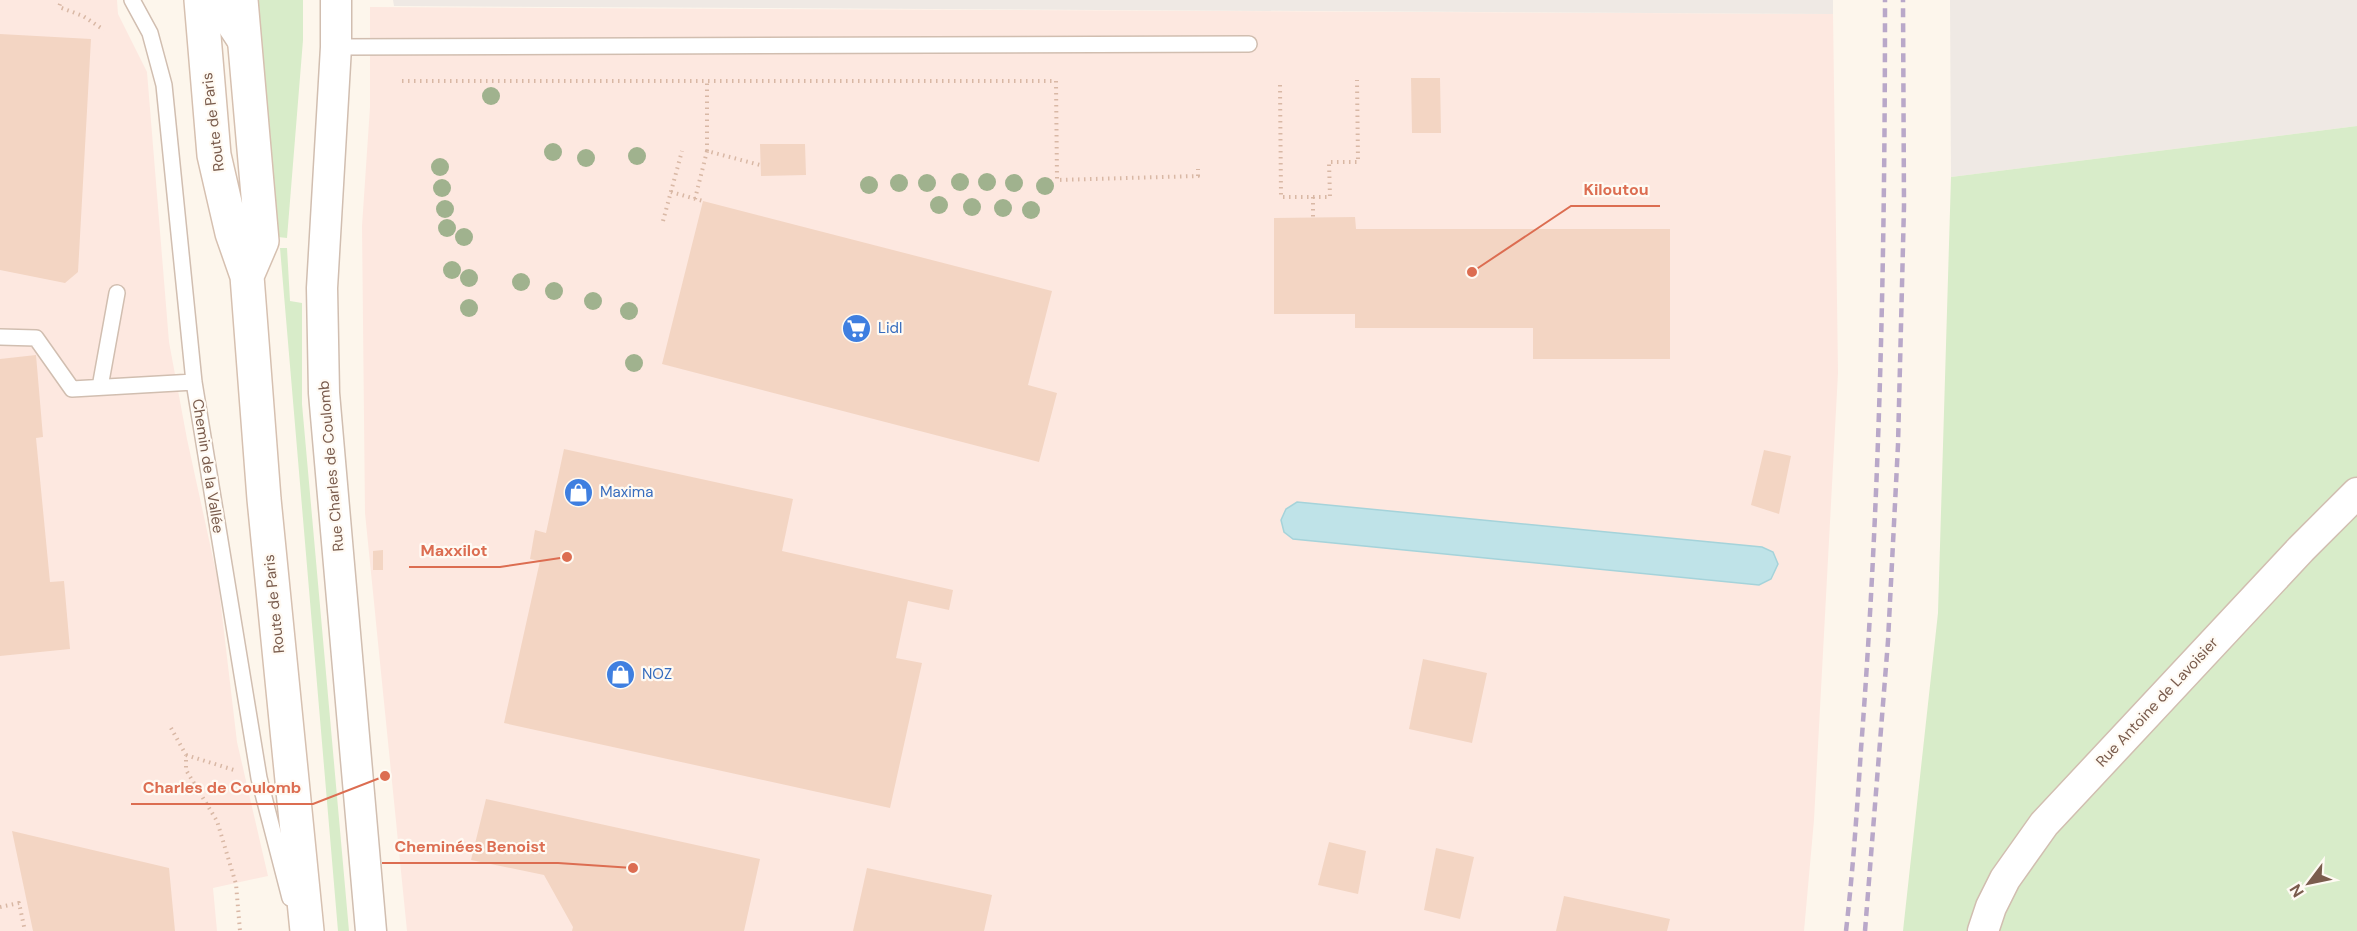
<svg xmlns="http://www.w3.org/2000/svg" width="2357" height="931" font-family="'DM Sans',sans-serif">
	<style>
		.commercial { fill: #fde8e0 }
		.industrial { fill: #efe9e4 }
		.green { fill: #d8ecc9 }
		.water { fill: #bfe3e8; stroke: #a5d3da; stroke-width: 1.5 }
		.building { fill: #f3d5c3 }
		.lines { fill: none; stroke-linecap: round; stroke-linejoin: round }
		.service-casing { stroke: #d1beb0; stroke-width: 18 }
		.minor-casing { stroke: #d1beb0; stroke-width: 33 }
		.secondary-casing { stroke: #d6c0b0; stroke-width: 36 }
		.path { stroke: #d9b8a5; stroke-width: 4; stroke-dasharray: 1.5 4.5; stroke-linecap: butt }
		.service { stroke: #fff; stroke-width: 15 }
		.minor { stroke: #fff; stroke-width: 30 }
		.secondary { stroke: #fff; stroke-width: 33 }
		.rail { stroke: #b9a8c9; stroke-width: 4.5; stroke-dasharray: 9 6; stroke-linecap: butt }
		.tree { fill: #a0b28e }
		.labels { text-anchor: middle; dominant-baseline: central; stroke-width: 4.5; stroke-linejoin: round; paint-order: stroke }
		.street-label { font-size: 15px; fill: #7a5c4d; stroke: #fffaf3 }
		.shop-label { font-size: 15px; fill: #366cbe; stroke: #fffaf3; text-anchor: start }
		.leader { fill: none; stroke: #dc6d51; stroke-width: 2 }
		.callout-dot { fill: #dc6d51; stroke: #fffaf3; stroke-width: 2 }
		.callout-label { font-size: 16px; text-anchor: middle; font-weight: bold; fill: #dc6d51; stroke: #fffaf3; stroke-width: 4.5; stroke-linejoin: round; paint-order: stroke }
	</style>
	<rect width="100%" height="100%" fill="#fdf6ec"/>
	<path class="commercial" d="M0 0H117L118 14 147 72 169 342 187 439 218 581 237 742 268 876 213 888 217 931H0Z
		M370 7 1833 14 1838 373 1814 820 1804 931H407L365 513 362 226 370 107Z"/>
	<path class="industrial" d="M393 0H1833V14L394 6Z
		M1950 0H2357V126L1951 177Z"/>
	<path class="green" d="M257 0H303V40L287 238 278 237Z
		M2357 126V931H1903L1938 613 1951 177Z
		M280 248H287L290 301 302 303V404L349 931H338Z"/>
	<path class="water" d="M1297 502 1762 547 1773 552 1778 564 1771 579 1759 585 1293 539 1284 532 1281 520 1286 509Z"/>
	<path class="building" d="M0 34 91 39 78 272 65 283 0 270Z
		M1411 78H1440L1441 133H1412Z
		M760 144H805L806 175 761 176Z
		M703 201 1052 291 1028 385 1057 393 1039 462 662 364Z
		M1355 217 1356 229H1670V359H1533V328H1355V314H1274V218Z
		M36 355 43 437 36 438 50 582 64 581 70 649 0 656V359Z
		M564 449 793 499 782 551 953 590 949 610 908 601 896 658 922 663 890 808 504 723 540 561 530 559 535 530 546 533Z
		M1764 450 1791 456 1779 514 1751 505Z
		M383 550V570H373V551Z
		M1423 659 1487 673 1472 743 1409 729Z
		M486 799 760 859 744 931H572L573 927 544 875 471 860Z
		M12 831 169 868 175 931H33Z
		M1329 842 1366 851 1358 894 1318 885Z
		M1436 848 1474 857 1460 919 1424 910Z
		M867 868 992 895 984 931H853Z
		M1564 896 1670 919 1667 931H1556Z"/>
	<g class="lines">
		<defs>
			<path id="service" d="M132 0 150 33 164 85 194 382 259 778 290 898
				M336 47 1249 44
				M0 337 36 338 72 389 194 382
				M100 387 117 293"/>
			<path id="minor" d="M205 0 222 9 245 44
				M336 0V47L322 288 324 393 371 931
				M1983 931 1991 907 2005 879 2044 824 2301 549 2357 493"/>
			<path id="secondary" d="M201 0 214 155 232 233 247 276 264 499 307 931
				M241 0 262 241 247 276"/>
		</defs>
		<use href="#service" class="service-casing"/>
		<use href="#minor" class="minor-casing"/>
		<use href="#secondary" class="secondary-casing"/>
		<path class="path" d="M60 4 59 7 83 16 104 30
			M402 81H1056L1057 180 1198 176V169
			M1280 85 1281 197H1330L1329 162H1358L1357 80
			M707 151V81
			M671 192 703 201
			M1313 197V217
			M695 199 707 151 760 165
			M663 221 682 151
			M171 728 186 755V770L217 821 236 884 240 931
			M186 755 234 770
			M0 907 19 903 25 931"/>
		<use href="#service" class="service"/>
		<use href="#minor" class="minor"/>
		<use href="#secondary" class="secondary"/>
		<path class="rail" d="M1846 931C1853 870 1857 810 1861 749 1880 500 1885 250 1885 0
			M1865 931 1888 641 1898 445 1904 206 1903 0"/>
	</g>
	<g class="tree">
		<circle cx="491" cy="96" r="9"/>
		<circle cx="553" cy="152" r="9"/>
		<circle cx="637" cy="156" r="9"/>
		<circle cx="586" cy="158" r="9"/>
		<circle cx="440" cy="167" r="9"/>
		<circle cx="960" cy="182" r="9"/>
		<circle cx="987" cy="182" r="9"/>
		<circle cx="899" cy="183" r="9"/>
		<circle cx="927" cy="183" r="9"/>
		<circle cx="1014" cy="183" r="9"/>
		<circle cx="869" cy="185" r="9"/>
		<circle cx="1045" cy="186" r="9"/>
		<circle cx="442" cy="188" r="9"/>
		<circle cx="939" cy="205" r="9"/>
		<circle cx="972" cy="207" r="9"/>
		<circle cx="1003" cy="208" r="9"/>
		<circle cx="445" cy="209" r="9"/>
		<circle cx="1031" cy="210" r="9"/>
		<circle cx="447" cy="228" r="9"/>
		<circle cx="464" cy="237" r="9"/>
		<circle cx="452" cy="270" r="9"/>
		<circle cx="469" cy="278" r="9"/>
		<circle cx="521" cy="282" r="9"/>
		<circle cx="554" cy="291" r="9"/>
		<circle cx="593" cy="301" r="9"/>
		<circle cx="469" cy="308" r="9"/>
		<circle cx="629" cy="311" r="9"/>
		<circle cx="634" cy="363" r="9"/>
	</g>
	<defs>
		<symbol id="supermarket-disc" viewBox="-11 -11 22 22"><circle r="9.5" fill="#3f7fe0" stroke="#fffaf3"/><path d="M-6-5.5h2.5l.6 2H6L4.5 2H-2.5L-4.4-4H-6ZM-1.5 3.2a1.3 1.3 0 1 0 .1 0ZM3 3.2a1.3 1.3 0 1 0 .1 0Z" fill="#fff"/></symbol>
		<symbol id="shop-disc" viewBox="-11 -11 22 22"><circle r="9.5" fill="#3f7fe0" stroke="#fffaf3"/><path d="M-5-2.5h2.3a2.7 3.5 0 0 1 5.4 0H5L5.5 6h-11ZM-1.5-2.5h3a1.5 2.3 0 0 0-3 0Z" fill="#fff"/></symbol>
	</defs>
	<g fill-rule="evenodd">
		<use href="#supermarket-disc" x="840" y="312" width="33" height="33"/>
		<use href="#shop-disc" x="562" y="476" width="33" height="33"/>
		<use href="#shop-disc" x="604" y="658" width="33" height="33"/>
	</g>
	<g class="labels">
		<g class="street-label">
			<text transform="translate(213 122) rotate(-97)">Route de Paris</text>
			<text transform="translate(208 466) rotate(81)">Chemin de la Vallée</text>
			<text transform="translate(331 466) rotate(-95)">Rue Charles de Coulomb</text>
			<text transform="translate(274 604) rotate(-96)">Route de Paris</text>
			<text transform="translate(2157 702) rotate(-47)">Rue Antoine de Lavoisier</text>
		</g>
		<g class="shop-label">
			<text x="878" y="328">Lidl</text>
			<text x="600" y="492">Maxima</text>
			<text x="642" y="674">NOZ</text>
		</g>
	</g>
	<path class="leader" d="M1472 272L1571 206H1660M567 557L500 567H409M385 776L313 804H131M633 868L558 863H382"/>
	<g class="callout-dot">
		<circle cx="1472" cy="272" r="6"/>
		<circle cx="567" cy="557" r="6"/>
		<circle cx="385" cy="776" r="6"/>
		<circle cx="633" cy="868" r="6"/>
	</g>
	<g class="callout-label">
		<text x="1616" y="195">Kiloutou</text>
		<text x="454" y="556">Maxxilot</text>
		<text x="222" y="793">Charles de Coulomb</text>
		<text x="470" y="852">Cheminées Benoist</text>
	</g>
	<g transform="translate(2309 883) rotate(238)" stroke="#fffaf3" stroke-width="4.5" paint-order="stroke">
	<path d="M0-4.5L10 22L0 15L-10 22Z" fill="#7a5c4d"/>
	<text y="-9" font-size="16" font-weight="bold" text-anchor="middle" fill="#7a5c4d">N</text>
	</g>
</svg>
